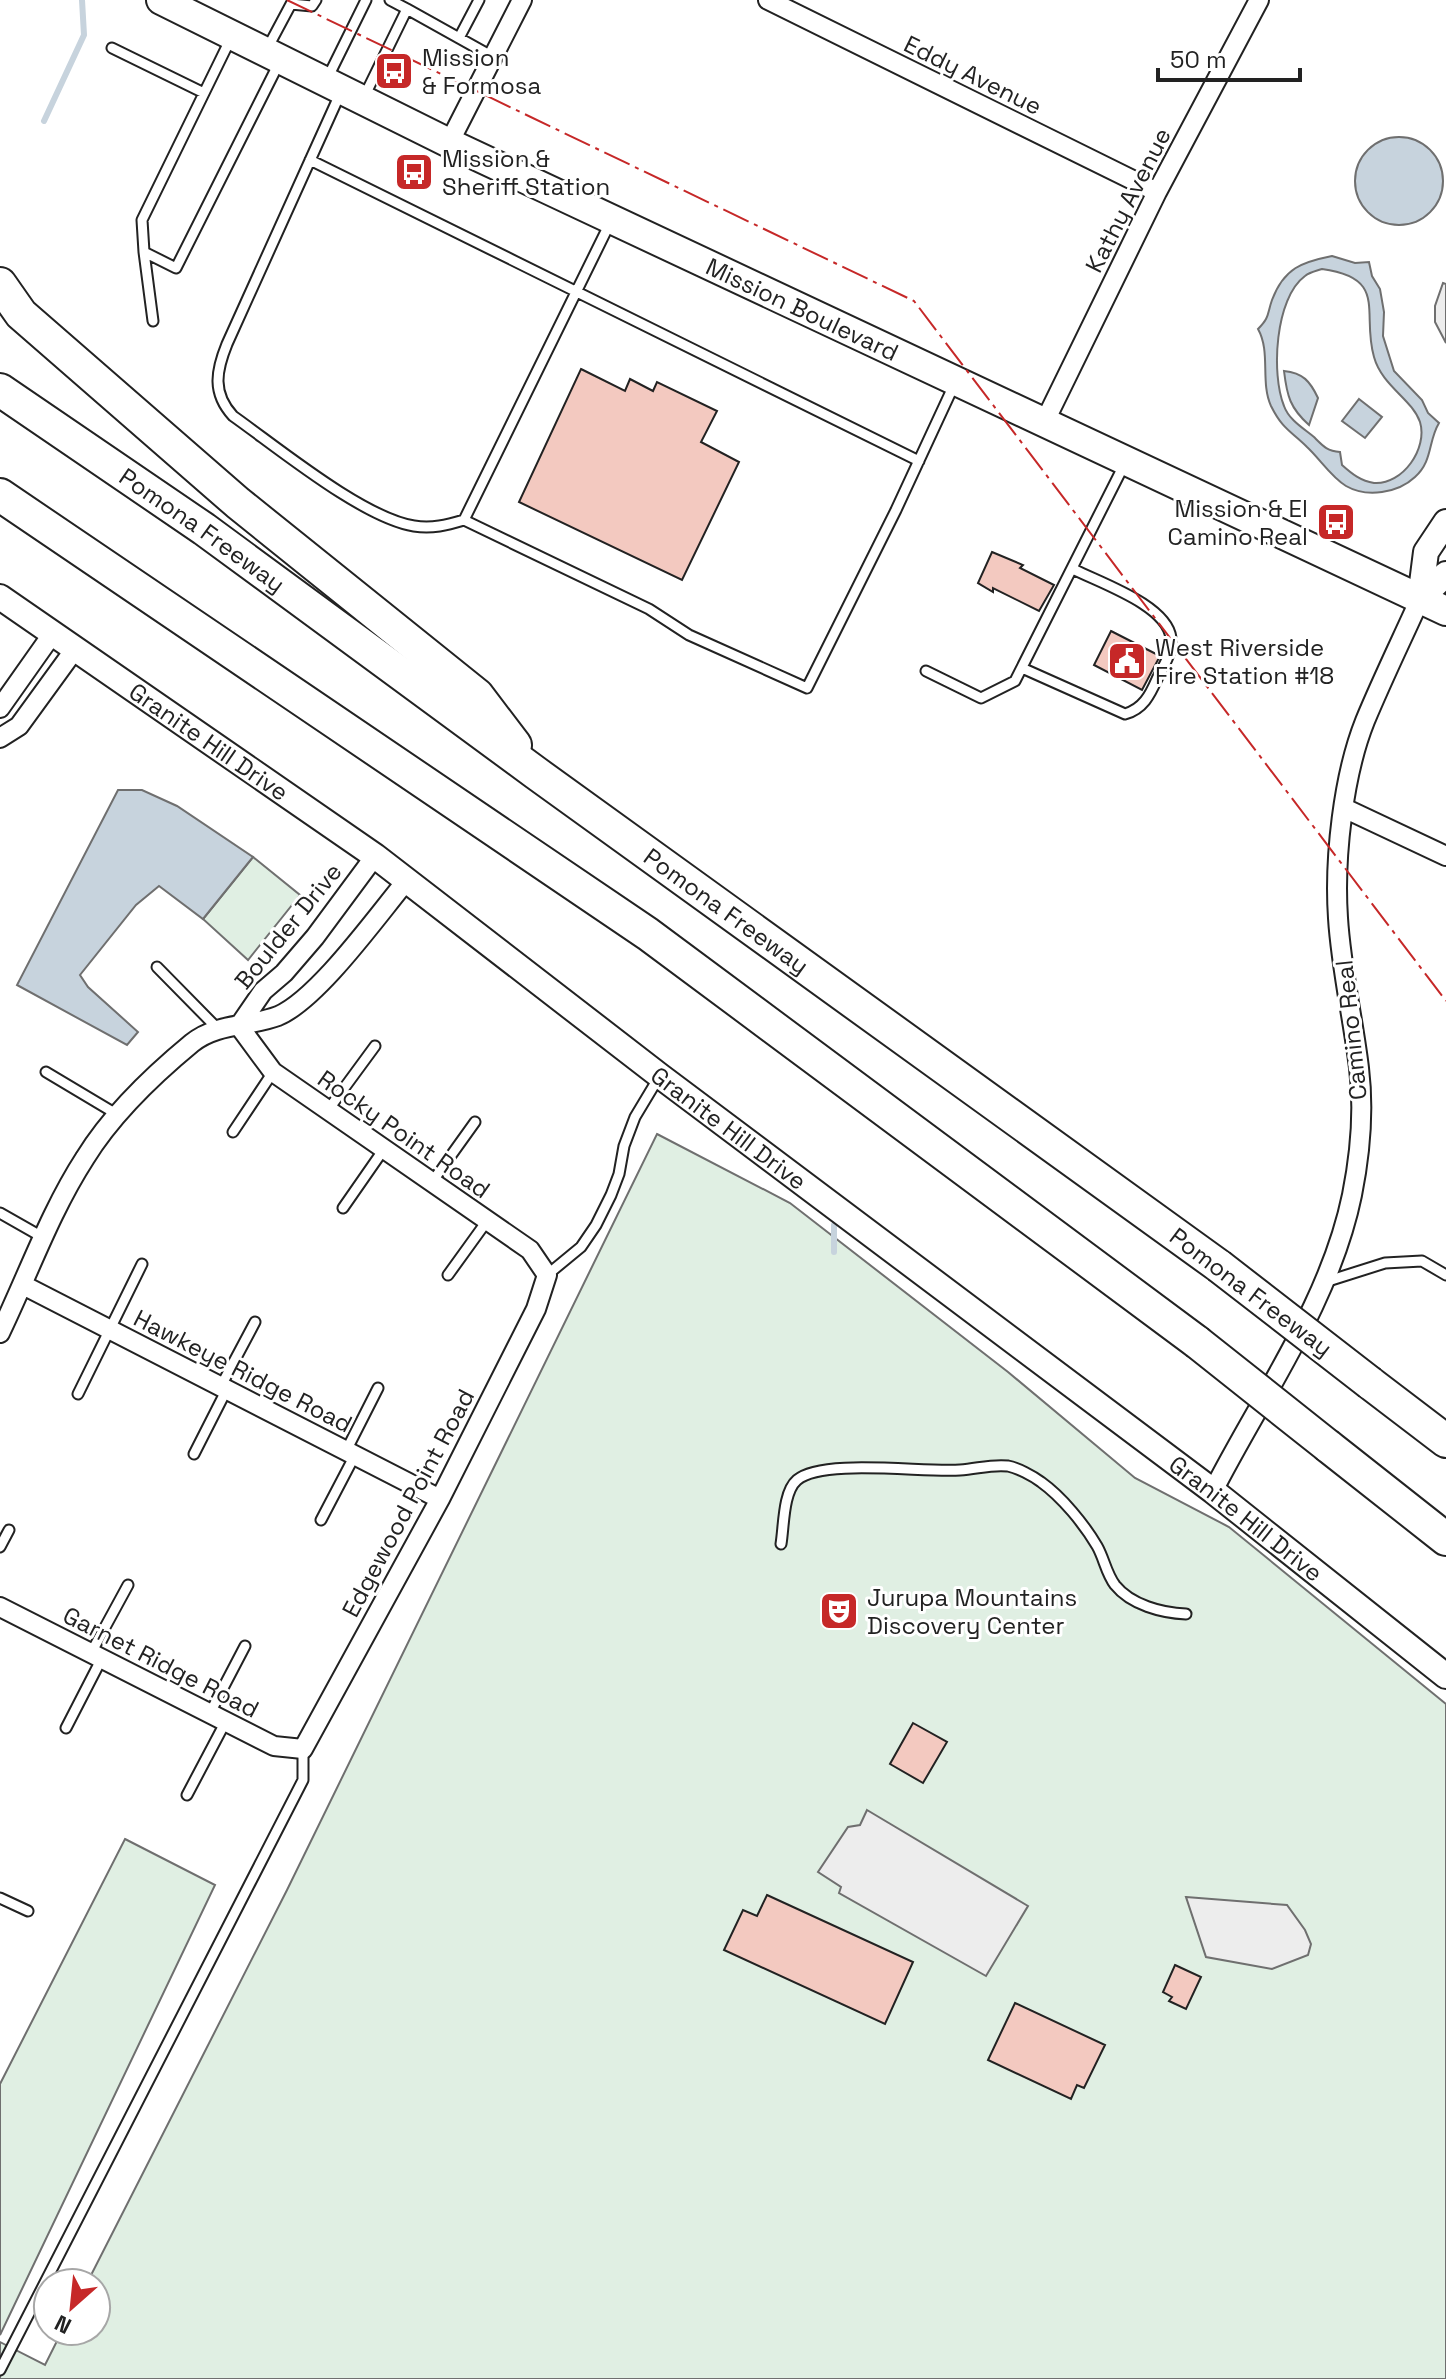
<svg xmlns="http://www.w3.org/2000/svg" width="1446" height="2379" font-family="'Space Grotesk',sans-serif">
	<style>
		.green { fill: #e0efe3; stroke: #6f6f6f; stroke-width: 2 }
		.parking { fill: #ededed; stroke: #6f6f6f; stroke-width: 2 }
		.water { fill: #c7d3dd; stroke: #6f6f6f; stroke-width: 2; fill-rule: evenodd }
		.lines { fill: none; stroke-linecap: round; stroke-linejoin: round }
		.stream { stroke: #c7d3dd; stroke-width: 6 }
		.building { fill: #f3c9c0; stroke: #222; stroke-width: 2 }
		.lane-casing { stroke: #222; stroke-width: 13 }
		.street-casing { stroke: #222; stroke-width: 22 }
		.secondary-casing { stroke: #222; stroke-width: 28 }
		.primary-casing { stroke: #222; stroke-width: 32 }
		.highway-casing { stroke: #222; stroke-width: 36 }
		.lane { stroke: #fff; stroke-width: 9 }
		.street { stroke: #fff; stroke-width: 18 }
		.secondary { stroke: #fff; stroke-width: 24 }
		.primary { stroke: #fff; stroke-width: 28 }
		.highway { stroke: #fff; stroke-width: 32 }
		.highway-bridge-casing { stroke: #222; stroke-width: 36; stroke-linecap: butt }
		.highway-bridge { stroke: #fff; stroke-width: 32 }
		.power { stroke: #c62828; stroke-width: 2; stroke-dasharray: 28 6 4 6; stroke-linecap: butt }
		.labels { text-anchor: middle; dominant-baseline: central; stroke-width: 6; stroke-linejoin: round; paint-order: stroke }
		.poi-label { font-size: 24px; fill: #222; stroke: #fff; text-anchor: start }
		.street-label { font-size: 24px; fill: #222; stroke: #fff }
	</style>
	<rect width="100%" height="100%" fill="#fff"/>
	<path class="green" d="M253 857 300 895 248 960 203 919Z
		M657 1134 790 1203 1008 1372 1135 1478 1229 1527 1446 1704V2379H0V2342L45 2365 62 2331H96V2283H87L287 1890Z
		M125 1839 215 1885 0 2335V2084Z"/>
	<path class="parking" d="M1443 283 1446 284V343L1435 322V306Z
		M867 1810 1028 1906 986 1976 839 1893 841 1887 818 1872 848 1827 860 1825Z
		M1186 1897 1287 1905 1305 1930 1311 1944 1308 1955 1272 1969 1206 1957Z"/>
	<path class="water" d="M1355 181a44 44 0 1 1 88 0a44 44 0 1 1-88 0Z
		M1332 256 1355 263 1369 262 1372 276 1380 289 1384 312 1383 336 1394 371 1422 400 1428 413 1439 423C1428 441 1433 461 1415 477 1398 493 1367 498 1346 486 1331 477 1320 459 1307 447 1291 431 1283 430 1271 406 1260 382 1271 352 1258 329 1270 317 1267 314 1272 300 1284 268 1302 262 1332 256ZM1322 269C1389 278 1361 313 1374 357 1382 386 1412 399 1420 422 1428 448 1403 485 1374 483 1361 481 1352 474 1342 465L1340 452C1327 451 1323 446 1314 437 1303 428 1289 420 1284 406 1271 374 1275 298 1305 276 1310 272 1316 271 1322 269Z
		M1284 371C1303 373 1310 381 1318 398L1309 425C1290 408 1287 396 1284 371Z
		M1359 399 1382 417 1365 438 1342 421Z
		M118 790H142L177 806 253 857 203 919 159 886 136 905 80 975 88 987 138 1032 127 1045 17 985Z"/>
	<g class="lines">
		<path class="stream" d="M44 121 84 35 82 0
			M834 1225V1252"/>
	</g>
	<path class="building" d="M581 369 625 391 630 379 653 391 657 382 717 411 701 442 739 462 682 580 519 502Z
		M992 552 1023 565 1020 568 1054 585 1039 611 993 588V592L978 583Z
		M1111 631 1160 656 1142 690 1094 665Z
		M913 1723 947 1742 923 1783 890 1764Z
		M767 1895 913 1962 885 2024 724 1950 743 1910 757 1916Z
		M1175 1965 1201 1977 1186 2009 1169 2001 1172 1997 1163 1992Z
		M1015 2003 1105 2045 1084 2088 1077 2085 1071 2099 988 2060Z"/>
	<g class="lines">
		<defs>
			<path id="lane" d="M390 0 407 9
				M291 4 312 6 316 0
				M231 38 142 220 144 252 176 268 279 63
				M459 38 479 0
				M112 48 204 93
				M267 49 291 4
				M327 79 366 0
				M340 94 227 344C216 371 212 393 233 416 277 447 363 518 414 526 432 529 447 525 464 520
				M364 97 407 9 493 57
				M310 160 919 461
				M611 221 464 520 649 609 689 635 807 688 896 510 954 385
				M144 252 153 321
				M1022 668 1125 714C1143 709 1150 695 1157 679 1163 667 1173 652 1171 638 1167 605 1100 583 1073 569
				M926 671 981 698 1015 681 1124 465
				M157 967 217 1028
				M46 1072 118 1115
				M328 1110 375 1046
				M233 1132 273 1072
				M432 1182 475 1122
				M343 1208 384 1149
				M0 1213 44 1238
				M448 1275 487 1221
				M547 1275 581 1247 596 1225 611 1195 619 1174 624 1146 635 1117 659 1077
				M1325 1282 1385 1263 1422 1261 1446 1275
				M221 1386 255 1322
				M78 1394 142 1264
				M346 1451 378 1388
				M194 1454 227 1389
				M321 1520 355 1455
				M781 1544C784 1526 783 1492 797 1480 822 1458 925 1473 960 1470 977 1469 991 1464 1008 1466 1018 1468 1033 1476 1041 1482 1062 1497 1084 1524 1097 1546 1104 1558 1106 1573 1115 1585 1131 1605 1162 1613 1186 1614
				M0 1547 9 1530
				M91 1653 128 1585
				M210 1713 245 1646
				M66 1728 102 1658
				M187 1795 226 1721
				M0 1898 28 1911
				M0 2370 303 1780V1749"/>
			<path id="street" d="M768 0 1157 192
				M449 143 522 0
				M1044 423 1157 192 1259 0
				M0 708 53 633
				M0 738 19 726 75 649
				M1344 808 1446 856
				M239 1026 263 991 284 973 315 937 375 856
				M23 1285 440 1499
				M0 1333C28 1275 50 1212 85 1158 112 1114 152 1076 192 1043 217 1023 249 1027 278 1016 318 999 377 916 407 880
				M1213 1491C1262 1395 1330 1302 1352 1195 1360 1155 1364 1109 1359 1068 1353 1018 1341 968 1338 918 1334 859 1343 776 1365 721 1382 680 1402 639 1420 599
				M0 1607 274 1746 303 1749 440 1499 536 1309 547 1275 530 1250 273 1072 239 1026"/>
			<g id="secondary">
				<path id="s1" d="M0 597 375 856 660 1076 1213 1491 1446 1676"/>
				<path d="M1420 599 1426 552 1446 522"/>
				<path d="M1420 599 1446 574"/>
			</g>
			<g id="primary">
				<path id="s2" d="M161 0 449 143 1446 611"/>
			</g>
			<g id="highway">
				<path d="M0 284 21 314 238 503 477 695 515 745"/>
				<path id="s3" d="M0 390 204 529 536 773 1219 1266"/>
				<path d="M0 495 648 934 1197 1342"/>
				<path d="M1370 1383 1446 1441"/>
				<path d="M1328 1446 1446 1539"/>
			</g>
		</defs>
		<use href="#lane" class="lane-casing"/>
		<use href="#street" class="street-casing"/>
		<use href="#secondary" class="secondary-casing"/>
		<use href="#primary" class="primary-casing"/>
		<use href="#highway" class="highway-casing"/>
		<use href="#lane" class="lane"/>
		<use href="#street" class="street"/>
		<use href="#secondary" class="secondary"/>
		<use href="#primary" class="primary"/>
		<use href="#highway" class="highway"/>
		<defs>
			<path id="highway-bridge" d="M1219 1266 1370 1383
				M1197 1342 1328 1446"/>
		</defs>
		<use href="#highway-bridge" class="highway-bridge-casing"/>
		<use href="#highway-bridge" class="highway-bridge"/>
		<path class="power" d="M287 0 914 301 1446 1001"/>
	</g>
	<defs>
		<symbol id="bus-square" viewBox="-11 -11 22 22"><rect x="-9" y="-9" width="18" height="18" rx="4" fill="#c62828" stroke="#fff"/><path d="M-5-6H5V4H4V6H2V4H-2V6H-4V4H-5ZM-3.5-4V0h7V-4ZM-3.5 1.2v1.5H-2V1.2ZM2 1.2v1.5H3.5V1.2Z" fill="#fff"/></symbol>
		<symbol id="civic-square" viewBox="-11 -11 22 22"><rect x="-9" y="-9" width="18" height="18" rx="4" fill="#c62828" stroke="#fff"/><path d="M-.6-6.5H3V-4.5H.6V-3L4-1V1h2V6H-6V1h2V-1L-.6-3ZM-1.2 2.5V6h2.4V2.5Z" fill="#fff"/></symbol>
		<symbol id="theatre-square" viewBox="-11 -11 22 22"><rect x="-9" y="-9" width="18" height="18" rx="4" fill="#c62828" stroke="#fff"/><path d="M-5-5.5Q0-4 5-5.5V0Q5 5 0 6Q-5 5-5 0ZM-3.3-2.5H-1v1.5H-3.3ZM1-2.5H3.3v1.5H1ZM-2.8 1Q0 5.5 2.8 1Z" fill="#fff"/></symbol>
	</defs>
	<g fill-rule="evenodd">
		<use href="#bus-square" x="372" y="49" width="44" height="44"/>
		<use href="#bus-square" x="392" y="150" width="44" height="44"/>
		<use href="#bus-square" x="1314" y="500" width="44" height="44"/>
		<use href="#civic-square" x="1105" y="639" width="44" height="44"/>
		<use href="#theatre-square" x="817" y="1589" width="44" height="44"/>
	</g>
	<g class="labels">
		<g class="poi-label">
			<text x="422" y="57">Mission<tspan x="422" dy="28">&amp; Formosa</tspan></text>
			<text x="442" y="158">Mission &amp;<tspan x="442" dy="28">Sheriff Station</tspan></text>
			<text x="1308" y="508" text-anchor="end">Mission &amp; El<tspan x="1308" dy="28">Camino Real</tspan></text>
			<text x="1155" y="647">West Riverside<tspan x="1155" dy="28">Fire Station #18</tspan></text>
			<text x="867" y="1597">Jurupa Mountains<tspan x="867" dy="28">Discovery Center</tspan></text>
		</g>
		<g class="street-label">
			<text transform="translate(973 75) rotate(26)">Eddy Avenue</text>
			<text transform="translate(1128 200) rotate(-63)">Kathy Avenue</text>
			<text stroke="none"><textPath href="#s2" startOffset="712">Mission Boulevard</textPath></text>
			<text stroke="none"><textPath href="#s3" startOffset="246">Pomona Freeway</textPath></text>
			<text stroke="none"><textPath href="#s1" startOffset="254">Granite Hill Drive</textPath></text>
			<text stroke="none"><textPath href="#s3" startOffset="894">Pomona Freeway</textPath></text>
			<text transform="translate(288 926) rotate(-51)">Boulder Drive</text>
			<text transform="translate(1351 1030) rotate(-96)">Camino Real</text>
			<text stroke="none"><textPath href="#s1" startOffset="902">Granite Hill Drive</textPath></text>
			<text transform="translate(404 1134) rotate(35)">Rocky Point Road</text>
			<text transform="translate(1251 1292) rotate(37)">Pomona Freeway</text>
			<text transform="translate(243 1371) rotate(27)">Hawkeye Ridge Road</text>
			<text transform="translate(408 1503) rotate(-62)">Edgewood Point Road</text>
			<text stroke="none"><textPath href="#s1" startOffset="1550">Granite Hill Drive</textPath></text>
			<text transform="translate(161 1662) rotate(27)">Garnet Ridge Road</text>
		</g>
	</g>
	<g transform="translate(72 2307) rotate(207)"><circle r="38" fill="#ffffff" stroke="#a7a7a7" stroke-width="2"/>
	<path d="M0-6L14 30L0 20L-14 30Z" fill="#c62828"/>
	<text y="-12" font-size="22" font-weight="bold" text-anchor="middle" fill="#222222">N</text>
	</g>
	<path d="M1158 68v12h142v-12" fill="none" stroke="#222222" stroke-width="4"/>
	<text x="1170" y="68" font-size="24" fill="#222222" stroke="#ffffff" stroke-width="6" paint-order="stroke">50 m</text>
</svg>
